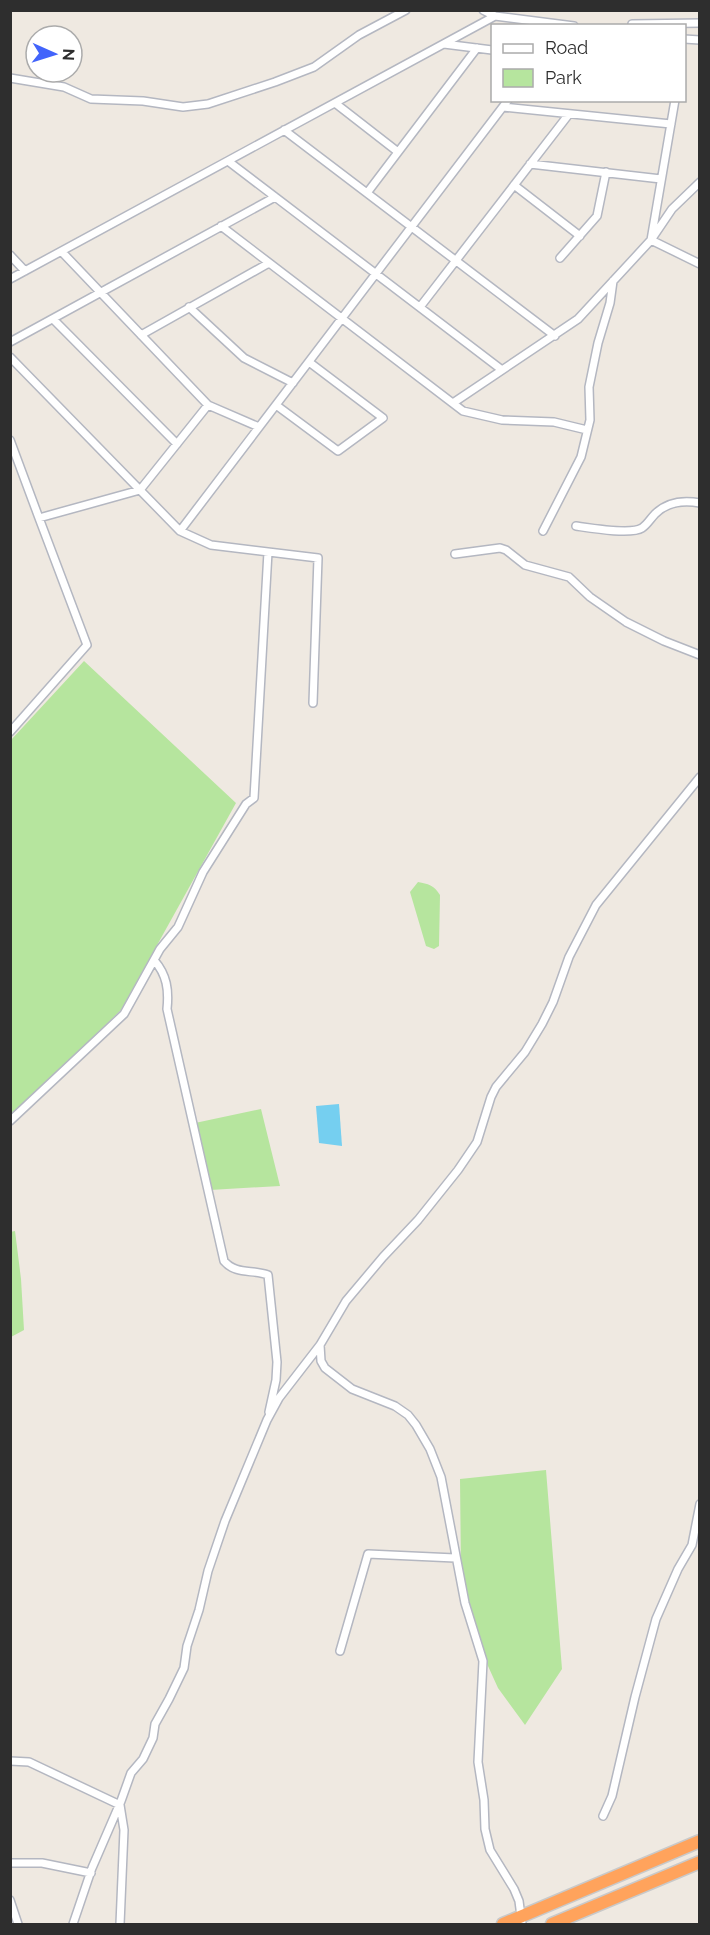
<svg xmlns="http://www.w3.org/2000/svg" width="710" height="1935" font-family="Raleway,sans-serif">
	<style>
		.green { fill: #b6e59e }
		.water { fill: #75cff0 }
		.lines { fill: none; stroke-linecap: round; stroke-linejoin: round }
		.street-casing { stroke: #b4b7c1; stroke-width: 10 }
		.highway-casing { stroke: #c9c9c9; stroke-width: 15 }
		.street { stroke: #fff; stroke-width: 7 }
		.highway { stroke: #ffa35c; stroke-width: 12 }
	</style>
	<rect width="100%" height="100%" fill="#efe9e1"/>
	<path class="green" d="M84 661 236 803 121 1010 11 1117V740Z
		M418 882C428 884 434 885 440 895L439 946 434 949 426 946 410 892Z
		M261 1109 280 1186 210 1190 195 1123Z
		M15 1231 21 1279 24 1330 11 1337 10 1232Z
		M546 1470 562 1669 525 1725 498 1688 488 1666 468 1598 461 1571 460 1479Z"/>
	<path class="water" d="M339 1104 342 1146 319 1143 316 1106Z"/>
	<g class="lines">
		<defs>
			<path id="street" d="M483 10 495 16 574 26
				M632 24 700 23
				M684 39 700 40
				M444 44 492 50
				M10 78 64 87 91 99 143 101 183 107 208 104 275 82 314 67 359 35 406 10
				M335 103 398 152
				M503 107 671 124
				M284 130 555 336
				M228 161 502 370
				M530 164 661 179
				M700 182 672 209 651 240 700 264
				M514 185 580 236
				M367 193 477 48
				M221 226 463 411 502 420 554 422 587 430
				M62 252 208 405 259 427
				M10 255 25 271
				M560 258 597 216 606 172
				M10 279 495 16
				M189 307 244 358 293 383
				M420 307 569 114
				M53 319 177 444
				M141 335 269 263
				M10 342 275 197
				M10 357 180 531 211 545 318 558 313 703
				M453 403 578 319 651 240 675 100
				M276 405 338 451 383 418 309 362
				M10 440 39 518 140 490 208 405
				M576 526C590 528 631 535 642 528 647 525 651 518 655 514 667 502 684 500 700 503
				M180 531 508 100
				M543 531 581 457 590 420 589 387 598 343 610 303 613 281
				M455 554 500 548 506 550 525 565 569 577 590 597 626 622 664 641 700 655
				M10 732 87 645 39 518
				M154 960C167 975 169 990 167 1009L224 1261C236 1275 252 1269 268 1275L277 1362 276 1380 269 1412
				M10 1121 124 1014 160 949 178 927 203 872 246 804 254 798 268 552
				M320 1345 321 1361 325 1368 352 1389 395 1406 408 1415 416 1425 430 1449 441 1477 465 1603 483 1661 478 1762 484 1800 485 1829 490 1850 514 1889 519 1901 522 1924
				M340 1651 368 1554 455 1558
				M10 1761 29 1762 120 1805 124 1830 120 1924
				M603 1816 612 1796 635 1697 656 1619 678 1569 692 1545 700 1504
				M10 1863H42L91 1873
				M10 1900 18 1924
				M73 1924 92 1868 121 1801 131 1773 143 1759 153 1738 155 1724 169 1699 184 1668 187 1646 199 1610 208 1571 225 1521 267 1420 279 1398 320 1345 346 1301 383 1257 418 1220 458 1170 477 1142 491 1097 496 1087 525 1052 542 1024 553 1002 569 957 596 905 700 777"/>
			<path id="highway" d="M503 1924 700 1841
				M552 1924 700 1862"/>
		</defs>
		<use href="#street" class="street-casing"/>
		<use href="#highway" class="highway-casing"/>
		<use href="#street" class="street"/>
		<use href="#highway" class="highway"/>
	</g>
	<rect width="710" height="1935" fill="none" stroke="#2e2e2e" stroke-width="24"/>
	<rect x="491" y="24" width="195" height="78" fill="#ffffff" stroke="#ababab" stroke-width="1.5"/>
	<rect x="503" y="44" width="30" height="9" fill="#ffffff" stroke="#ababab" stroke-width="1.5"/>
	<text x="545" y="54" font-size="18" fill="#2e2e2e">Road</text>
	<rect x="503" y="69" width="30" height="18" fill="#b6e59e" stroke="#ababab" stroke-width="1.5"/>
	<text x="545" y="84" font-size="18" fill="#2e2e2e">Park</text>
	<g transform="translate(54 54) rotate(93)"><circle r="28" fill="#ffffff" stroke="#ababab" stroke-width="1.5"/>
	<path d="M0-4.5L10 22L0 15L-10 22Z" fill="#4264fb"/>
	<text y="-9" font-size="16" font-weight="bold" text-anchor="middle" fill="#2e2e2e">N</text>
	</g>
</svg>
